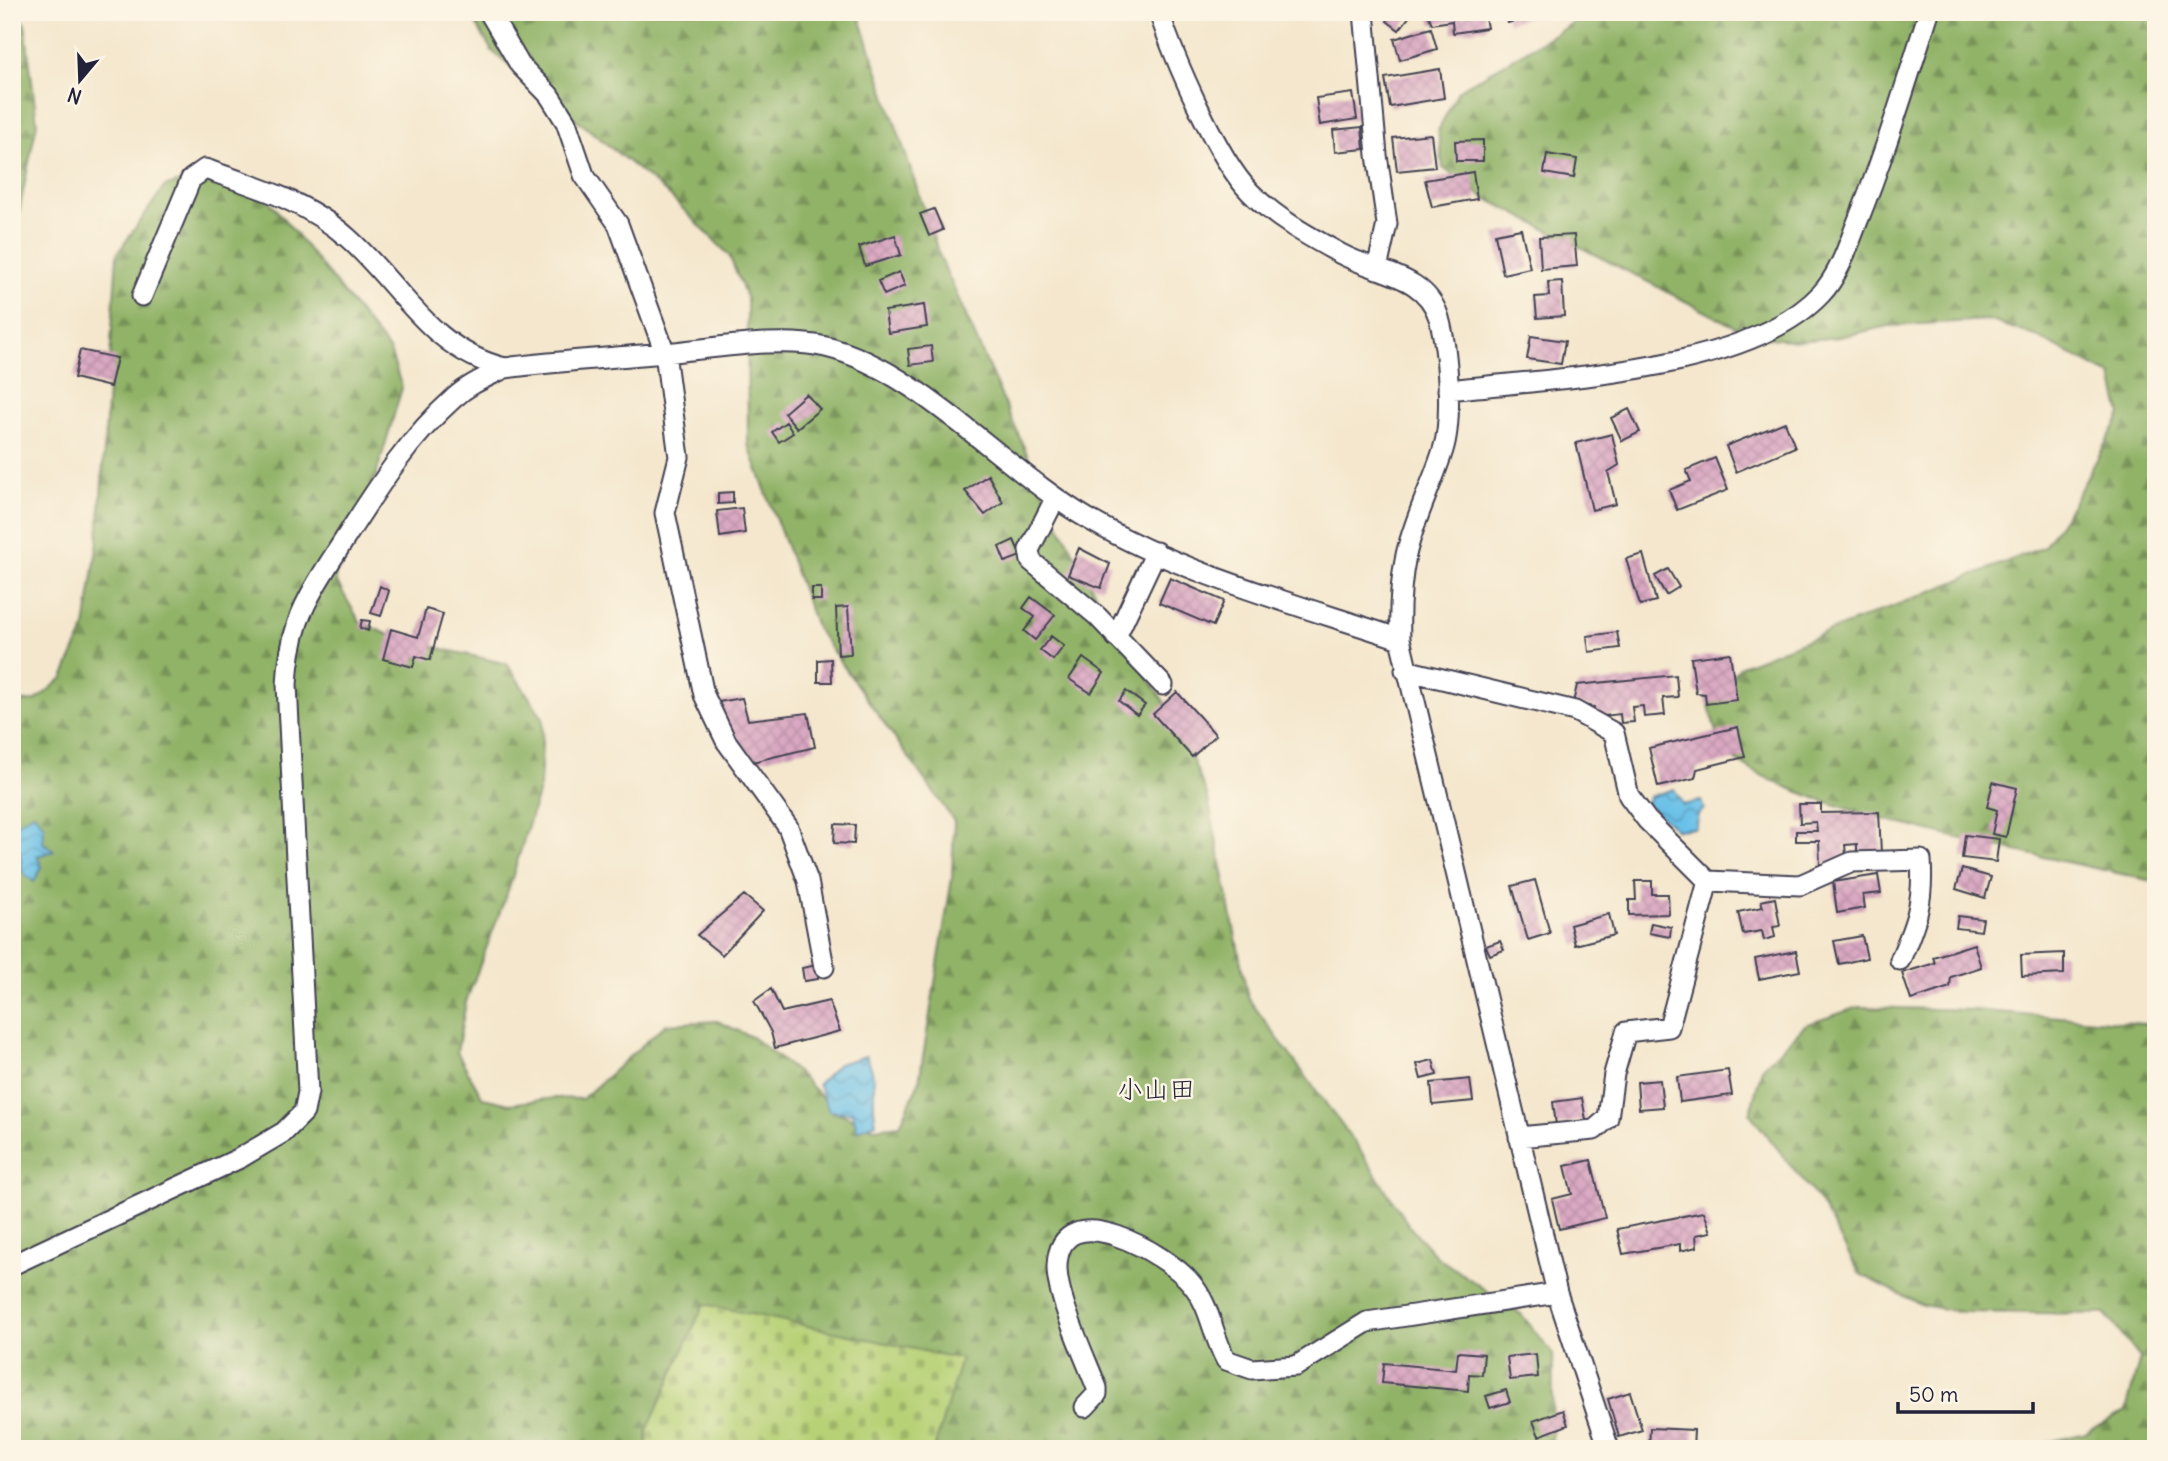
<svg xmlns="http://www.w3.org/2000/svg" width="2168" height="1461" font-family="Delius,'Klee One',sans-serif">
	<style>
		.forest { fill: url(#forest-firs); stroke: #5a6a51; stroke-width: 2 }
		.cemetery { fill: url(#cemetery-stones); stroke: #6c7a58; stroke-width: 2 }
		.water { fill: url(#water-waves); stroke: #467292; stroke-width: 2 }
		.building { fill: url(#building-cross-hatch) }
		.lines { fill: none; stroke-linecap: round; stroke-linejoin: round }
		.minor-casing { stroke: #424051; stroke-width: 23 }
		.minor { stroke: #fff; stroke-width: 19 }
		.labels { text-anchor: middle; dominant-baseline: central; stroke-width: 5; stroke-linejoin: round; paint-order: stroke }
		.quarter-label { font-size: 26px; fill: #22223b; stroke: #fcf5e5 }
	</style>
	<defs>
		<pattern id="forest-firs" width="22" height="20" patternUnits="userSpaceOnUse" patternTransform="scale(1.75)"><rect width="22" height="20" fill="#91b367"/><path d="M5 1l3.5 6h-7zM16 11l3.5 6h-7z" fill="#769156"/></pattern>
		<pattern id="cemetery-stones" width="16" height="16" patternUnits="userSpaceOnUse" patternTransform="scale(1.75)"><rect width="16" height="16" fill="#b7d176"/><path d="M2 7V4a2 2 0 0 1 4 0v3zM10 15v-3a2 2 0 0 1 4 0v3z" fill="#9db367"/></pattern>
		<pattern id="water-waves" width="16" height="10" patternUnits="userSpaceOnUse" patternTransform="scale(1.75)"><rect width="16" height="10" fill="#6bc1e8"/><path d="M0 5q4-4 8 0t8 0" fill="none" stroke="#589cbd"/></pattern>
		<pattern id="building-cross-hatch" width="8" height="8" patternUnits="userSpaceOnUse" patternTransform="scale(1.75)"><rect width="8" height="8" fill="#daa8c2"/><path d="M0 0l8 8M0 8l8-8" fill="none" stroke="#bb90a8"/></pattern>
	</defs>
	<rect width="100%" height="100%" fill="#fcf5e5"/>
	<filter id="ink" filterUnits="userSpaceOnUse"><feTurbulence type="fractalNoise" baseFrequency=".0143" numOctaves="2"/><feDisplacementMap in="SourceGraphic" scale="14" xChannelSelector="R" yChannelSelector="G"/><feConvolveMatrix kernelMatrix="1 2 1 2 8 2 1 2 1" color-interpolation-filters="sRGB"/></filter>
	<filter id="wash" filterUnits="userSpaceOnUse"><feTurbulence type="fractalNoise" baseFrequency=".00686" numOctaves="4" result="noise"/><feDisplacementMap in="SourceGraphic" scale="28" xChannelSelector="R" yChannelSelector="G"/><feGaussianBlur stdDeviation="1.57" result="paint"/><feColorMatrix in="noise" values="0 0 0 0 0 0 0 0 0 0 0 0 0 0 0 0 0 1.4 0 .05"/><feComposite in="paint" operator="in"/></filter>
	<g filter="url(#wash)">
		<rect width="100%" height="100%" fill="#f4e7cd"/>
		<path class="forest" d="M12 12H17L25 24 37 123 19 212 12 230Z
			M469 12H858L940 257 1053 513 1106 614 1177 721 1208 798 1248 998 1358 1147 1410 1227 1437 1257 1521 1314 1553 1354 1552 1449H12V702L35 701 63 678 85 628 98 541 117 254 164 187 202 175 223 174 271 203 390 351 402 388 374 482 333 555 336 581 360 622 396 638 507 664 543 718 540 787 509 888 466 1002 457 1052 483 1098 510 1104 554 1098 582 1099 666 1024 717 1021 752 1037 798 1073 835 1111 874 1128 900 1125 919 1082 952 878 954 821 817 629 748 444 747 299 729 255 667 193 492 51Z
			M1598 12H2156V882C2068 859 1770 811 1722 746 1715 737 1713 717 1709 706L1741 666 2044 547 2073 503 2121 415 2112 376 2036 336 1988 320 1889 326 1839 337 1798 341 1753 336 1483 197 1443 168 1438 131 1458 91 1585 16Z
			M1858 1007 1972 1010 2156 1025V1449H2019L2086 1433 2126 1411 2140 1358 2105 1314 1962 1312 1922 1305 1860 1274 1820 1202 1750 1114 1762 1068 1805 1025Z"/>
		<path class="cemetery" d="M704 1304 961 1359 934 1449H647V1431Z"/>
		<path class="water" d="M1674 789 1683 805 1701 801 1704 809 1698 814 1695 828 1677 830 1647 804 1649 797Z
			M34 813 44 826 43 843 54 851 37 856 42 867 34 882 22 872 20 851 12 846V826Z
			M866 1056C880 1082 870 1097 876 1123L857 1130 853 1113 829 1111 818 1084 838 1064Z"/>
		<g id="blocks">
			<path class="building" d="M1393 12H1413L1399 30 1387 21Z
				M1427 12H1484L1487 28 1453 33 1452 21 1432 24Z
				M1505 12H1540V13L1508 23Z
				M1431 28 1437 49 1400 60 1394 39Z
				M1440 69 1444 98 1390 107 1385 78Z
				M1353 93 1357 119 1320 125 1316 98Z
				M1362 127 1364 149 1335 152 1333 130Z
				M1431 134 1435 167 1397 171 1393 138Z
				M1483 140V161H1456L1455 141Z
				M1547 154 1577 159 1574 178 1544 173Z
				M1473 172 1477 199 1432 207 1425 180Z
				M934 209 943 230 929 236 920 214Z
				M1521 229 1530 268 1503 274 1495 234Z
				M895 235 901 255 865 266 859 247Z
				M1574 235 1577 266 1541 269 1539 237Z
				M899 272 905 286 884 295 878 281Z
				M1562 281 1564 316 1537 318 1535 297 1549 296 1548 282Z
				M924 305 927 327 888 333 885 311Z
				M1531 336 1565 341 1561 364 1527 359Z
				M931 346 933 362 910 365 908 349Z
				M80 350 117 358 110 387 74 378Z
				M806 394 820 409 797 428 784 413Z
				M1629 409 1640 432 1622 441 1611 418Z
				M786 422 793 433 779 442 772 432Z
				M1785 422 1795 447 1736 472 1726 446Z
				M1612 434 1619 465 1608 472 1616 504 1592 510 1576 443Z
				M1715 458 1728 490 1677 510 1669 490 1691 481 1686 470Z
				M988 475 1003 502 985 515 965 491Z
				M733 492V503L718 504V493Z
				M742 508 745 533 720 537 717 511Z
				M1014 540 1021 556 1005 562 999 547Z
				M1079 548 1110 564 1101 588 1068 575Z
				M1643 554 1656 601 1640 605 1626 559Z
				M1668 569 1679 587 1666 595 1655 576Z
				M1170 578 1224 601 1213 626 1159 603Z
				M380 586 389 591 381 616 371 613Z
				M812 588H821V600H812Z
				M1031 597 1055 615 1035 640 1024 631 1035 617 1023 608Z
				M848 607 851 654 838 655 836 608Z
				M426 609 443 614 430 660 416 656 413 667 383 659 391 629 418 637Z
				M362 620 370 621 368 631 360 628Z
				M1617 632 1620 648 1589 652 1587 636Z
				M1051 636 1064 646 1053 660 1040 650Z
				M1730 653 1737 700 1706 704 1705 694 1696 693 1691 658Z
				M1083 658 1104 673 1091 693 1069 679Z
				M831 659 832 682H818V660Z
				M1676 675 1678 697 1663 698 1665 715 1644 717 1643 706 1632 707 1634 722 1621 723 1620 714 1595 717 1594 707 1573 703 1577 685Z
				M1126 691 1145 705 1137 715 1119 701Z
				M1177 692 1216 735 1192 757 1153 714Z
				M742 698 748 720 808 713 815 747 752 762 726 727 719 702Z
				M1738 727 1745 757 1697 769 1695 778 1658 787 1649 748Z
				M1993 782 2017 788 2006 837 1992 834 1997 810 1987 807Z
				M1799 804H1821V813L1879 812 1881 853 1857 854V844L1845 845 1846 855 1820 866 1819 841H1796V831H1817L1816 822 1800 823Z
				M835 824 855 825 854 844 834 843Z
				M1965 835 1999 839 1996 862 1962 858Z
				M1962 869 1991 877 1985 898 1956 889Z
				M1878 875 1881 893 1863 895 1865 908 1837 913 1833 882Z
				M1535 880 1550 933 1528 940 1512 886Z
				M1635 881H1652V894H1668L1669 914 1629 915V900H1636Z
				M744 895 763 911 722 955 697 935Z
				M1775 898 1780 926 1773 927 1775 937 1764 940 1762 931 1743 934 1738 912 1763 907 1761 901Z
				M1609 914 1614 935 1575 945 1570 925Z
				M1958 916 1983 919 1981 931 1956 928Z
				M1651 923 1671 927 1670 937 1649 933Z
				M1862 936 1867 958 1839 964 1834 941Z
				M1500 941 1504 950 1490 955 1486 946Z
				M1974 944 1981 967 1951 977 1950 987 1911 1000 1902 973 1935 963 1933 957Z
				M1796 951 1800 971 1759 979 1755 959Z
				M2064 953V974L2022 976 2021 955Z
				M817 965 818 979 804 981 802 968Z
				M771 989 782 1012 829 1001 840 1031 775 1048 771 1032 754 1001Z
				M1433 1060 1437 1075 1421 1079 1417 1064Z
				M1728 1070 1732 1095 1680 1102 1677 1077Z
				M1470 1079 1473 1101 1433 1105 1431 1083Z
				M1660 1080 1663 1107 1639 1109 1637 1082Z
				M1582 1098 1586 1120 1556 1125 1553 1102Z
				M1591 1160 1605 1218 1559 1229 1552 1199 1572 1194 1565 1166Z
				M1704 1212 1711 1232 1696 1235 1697 1247 1680 1251V1244L1623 1254 1617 1229Z
				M1458 1352 1484 1354 1482 1375 1469 1374 1468 1391 1382 1383 1384 1363 1456 1370Z
				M1536 1354 1538 1377 1510 1380 1507 1357Z
				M1506 1390 1510 1402 1490 1408 1486 1396Z
				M1630 1392 1642 1430 1619 1437 1608 1399Z
				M1563 1410 1568 1425 1539 1436 1533 1421Z
				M1650 1428 1694 1430 1693 1449H1649Z"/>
		</g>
	</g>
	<g filter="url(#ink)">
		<use href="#blocks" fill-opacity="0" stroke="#424051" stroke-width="2"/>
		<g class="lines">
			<defs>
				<path id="minor" d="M489 12 520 65 549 95 566 122 584 175 618 224 665 353 679 457 665 513 704 695 726 741 788 827 808 881 824 967
					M1159 12C1174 58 1217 158 1250 192 1275 218 1310 237 1341 254 1376 273 1426 274 1439 318 1448 350 1453 419 1443 450 1432 485 1414 519 1406 555 1400 584 1399 610 1400 639L1557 1293 1609 1449
					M1364 12 1377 155 1387 224 1377 269
					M142 296 191 179 205 169C255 186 308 202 348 238 401 285 430 350 505 368
					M1448 390C1552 378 1747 373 1821 294 1839 275 1848 246 1857 223 1885 154 1906 83 1929 12
					M1055 499 1029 550 1031 561 1097 616 1163 685
					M1116 637 1156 552
					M1405 670 1575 711 1614 733 1629 796 1647 820 1708 881 1800 885 1852 862 1921 860C1924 902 1916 923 1900 960
					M1519 1137 1594 1130 1608 1118 1614 1074 1626 1032 1669 1027 1708 881
					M12 1265 240 1158 284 1132 304 1112 308 1092 287 685C288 662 291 643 298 622 309 592 329 564 346 537 378 487 409 438 454 398 469 384 487 377 505 368 558 361 610 358 663 353 711 349 780 336 826 347 918 369 1005 471 1090 520 1185 575 1296 604 1400 639
					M1085 1407 1097 1394V1388C1085 1357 1056 1296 1057 1266 1060 1191 1168 1255 1191 1283 1211 1306 1212 1335 1226 1360L1252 1369 1296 1366 1367 1322 1557 1293"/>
			</defs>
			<use href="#minor" class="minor-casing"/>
			<use href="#minor" class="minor"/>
		</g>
	</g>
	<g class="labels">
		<g class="quarter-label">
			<text x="1156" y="1088">小山田</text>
		</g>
	</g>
	<rect width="2168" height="1461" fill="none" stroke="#fcf5e5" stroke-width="42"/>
	<g transform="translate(80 80) rotate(199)" stroke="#fcf5e5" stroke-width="5" paint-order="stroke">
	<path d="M0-5L12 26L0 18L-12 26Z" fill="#22223b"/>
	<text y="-10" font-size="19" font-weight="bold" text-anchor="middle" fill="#22223b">N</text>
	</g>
	<path d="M1898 1402v10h135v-10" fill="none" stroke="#22223b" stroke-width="3.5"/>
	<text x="1909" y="1402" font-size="21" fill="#22223b" stroke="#fcf5e5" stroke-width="5" paint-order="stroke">50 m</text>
</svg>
